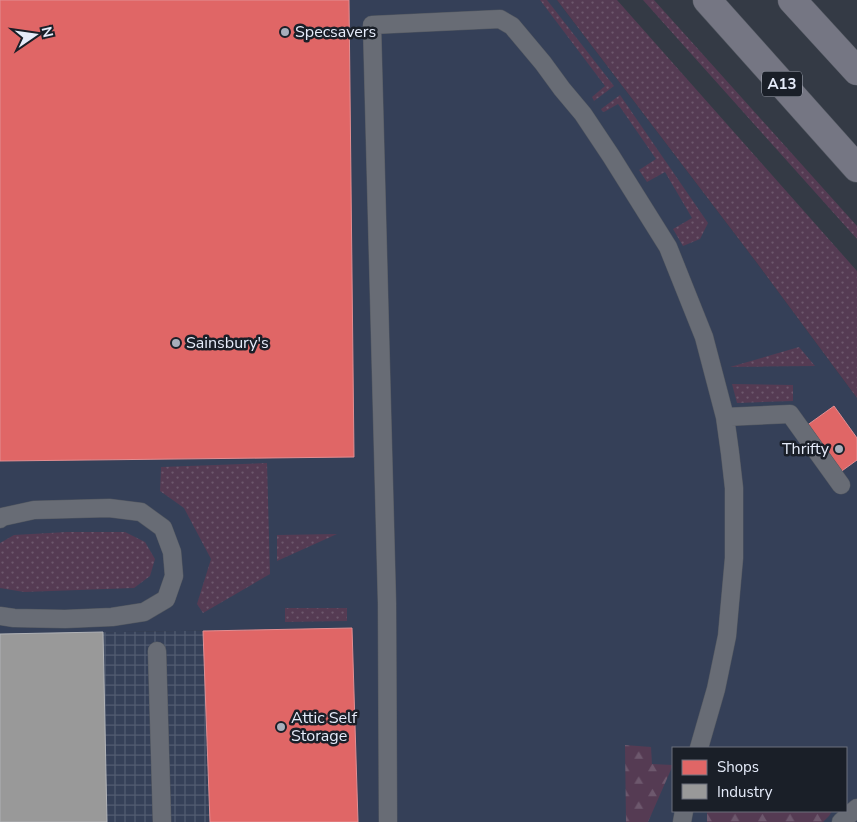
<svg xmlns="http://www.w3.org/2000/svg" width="857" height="822" font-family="'Nunito Sans',sans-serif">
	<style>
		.built { fill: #354058; fill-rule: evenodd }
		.industrial { fill: url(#industrial-grid) }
		.grass { fill: url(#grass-dots) }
		.forest { fill: url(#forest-firs) }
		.shops { fill: #e06666; stroke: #e28e92 }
		.industry { fill: #999; stroke: #b0b2b6 }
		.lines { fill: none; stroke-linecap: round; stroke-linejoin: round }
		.lane-casing { stroke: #525760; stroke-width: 19 }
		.highway-casing { stroke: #525760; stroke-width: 29 }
		.lane { stroke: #686c75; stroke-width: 18 }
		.highway { stroke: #757683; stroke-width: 28 }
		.poi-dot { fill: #a8aebb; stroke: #1a1f28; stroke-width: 2 }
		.labels { text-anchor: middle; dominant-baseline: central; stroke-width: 5; stroke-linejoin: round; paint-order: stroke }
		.shield { fill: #1a1f28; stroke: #a9aebb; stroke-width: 1 }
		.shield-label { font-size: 15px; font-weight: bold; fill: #e6ecfa }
		.poi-label { font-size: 16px; fill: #e6ecfa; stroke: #1a1f28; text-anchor: start }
	</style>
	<defs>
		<pattern id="industrial-grid" width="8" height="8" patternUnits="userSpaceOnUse" patternTransform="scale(1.25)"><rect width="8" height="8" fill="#354058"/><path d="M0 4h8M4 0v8" fill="none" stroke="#525c71"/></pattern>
		<pattern id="grass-dots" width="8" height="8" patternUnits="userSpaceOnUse" patternTransform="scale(1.25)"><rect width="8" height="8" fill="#553b53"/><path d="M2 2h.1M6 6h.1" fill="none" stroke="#6d586d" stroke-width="1.8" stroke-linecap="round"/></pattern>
		<pattern id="forest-firs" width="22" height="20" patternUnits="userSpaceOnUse" patternTransform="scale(1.25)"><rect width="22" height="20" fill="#553b53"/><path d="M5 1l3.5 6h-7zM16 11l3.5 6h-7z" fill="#6d586d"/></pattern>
	</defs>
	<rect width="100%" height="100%" fill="#343a45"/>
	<path class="built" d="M0 0H557L757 263 857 398V822H358L352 628 0 634ZM673 748H846V811H673Z"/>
	<path class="industrial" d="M352 628 358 822H0V634Z"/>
	<path class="grass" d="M540 0H547L614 86 594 101 592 97 605 86Z
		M557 0H617L857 271V398L757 263Z
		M643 0H654L857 226V239Z
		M620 95 708 223 700 239 683 246 673 229 692 218 665 172 647 182 639 170 656 159 618 104 604 112 602 111 601 109Z
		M799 347 815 366 730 367Z
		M732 384 793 385V401L737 403Z
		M267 463 270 574 203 613 197 604 211 559 184 508 160 491 161 467Z
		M67 532H125L145 542 155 559 150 576 134 588 24 592 0 588V543L14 535Z
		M337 534 277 561V535Z
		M285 608H347V621L285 622Z"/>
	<path class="forest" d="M625 745 651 747 652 764 673 765 648 822H626Z
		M707 811H832L829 816 823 822H707Z"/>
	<path class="shops" d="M0 0H349L354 457 0 461Z
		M834 406 857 438V460L839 473 806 426Z
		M352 628 358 822H210L203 631Z"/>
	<path class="industry" d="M103 632 107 822H0V634Z"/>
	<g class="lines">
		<defs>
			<path id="lane" d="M725 417 790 414 841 485
				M0 519 2 517 34 510 109 508 141 512 163 528 172 552 174 576 166 599 144 612 112 617 65 619 14 618 0 616
				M157 651 162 822
				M388 822 387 603 372 25 500 19 512 26 543 63 562 89 583 114 611 156 668 247 704 337 725 417 730 453 734 488V558L727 636 716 689 699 748
				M682 822 684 811
				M841 822 857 808"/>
			<path id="highway" d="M707 0 857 168
				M792 0 857 71"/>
		</defs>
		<use href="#lane" class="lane-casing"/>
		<use href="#highway" class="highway-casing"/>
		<use href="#lane" class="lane"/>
		<use href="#highway" class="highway"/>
	</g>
	<g class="poi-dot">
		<circle cx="285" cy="32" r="5"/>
		<circle cx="176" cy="343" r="5"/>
		<circle cx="839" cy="449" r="5"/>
		<circle cx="281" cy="727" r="5"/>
	</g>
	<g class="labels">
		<rect class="shield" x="762" y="71.5" width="40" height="25" rx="4"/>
		<g class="shield-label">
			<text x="782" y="84">A13</text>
		</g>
		<g class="poi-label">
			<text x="295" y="32">Specsavers</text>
			<text x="186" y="343">Sainsbury's</text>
			<text x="829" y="449" text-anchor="end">Thrifty</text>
			<text x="291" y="718">Attic Self<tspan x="291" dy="18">Storage</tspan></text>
		</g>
	</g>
	<rect x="672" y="747" width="175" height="65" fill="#1a1f28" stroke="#6c717c"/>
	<rect x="682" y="760" width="25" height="15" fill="#e06666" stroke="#6c717c"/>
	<text x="717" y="772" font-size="15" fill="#e6ecfa">Shops</text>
	<rect x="682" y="784" width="25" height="15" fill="#999999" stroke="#6c717c"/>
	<text x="717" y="797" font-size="15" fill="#e6ecfa">Industry</text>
	<g transform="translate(35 35) rotate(77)" stroke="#1a1f28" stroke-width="4" paint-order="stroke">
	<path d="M0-4L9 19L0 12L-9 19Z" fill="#e6ecfa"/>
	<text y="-8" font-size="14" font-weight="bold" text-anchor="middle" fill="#e6ecfa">N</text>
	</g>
</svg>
